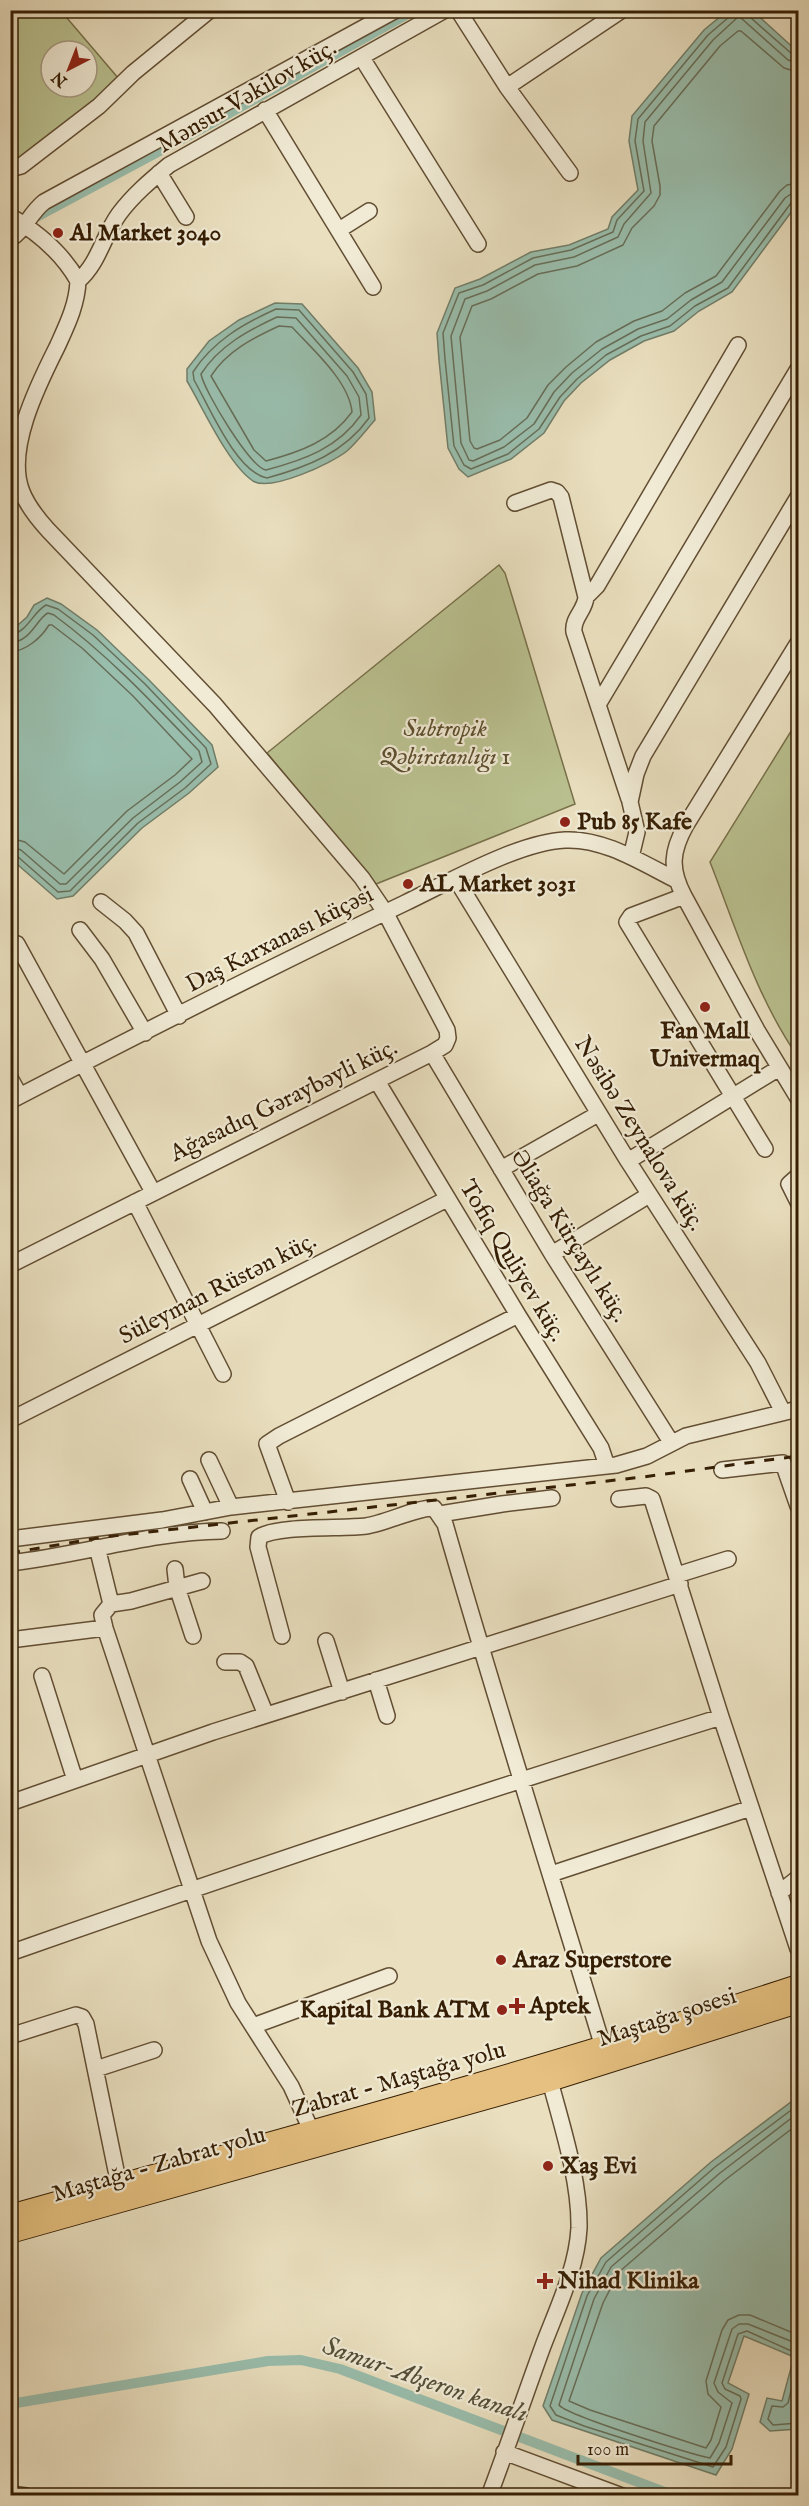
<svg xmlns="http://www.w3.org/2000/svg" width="809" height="2506" font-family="'IM FELL English',serif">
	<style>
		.green { fill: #bac190; stroke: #78704a; stroke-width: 1.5; fill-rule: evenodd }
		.water { fill: #99bead; stroke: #717e69; stroke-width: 1.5 }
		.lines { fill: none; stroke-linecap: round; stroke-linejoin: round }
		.shore { stroke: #676e58; stroke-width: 1.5 }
		.canal { stroke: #99bead; stroke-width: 10 }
		.minor-casing { stroke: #624e33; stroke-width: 18 }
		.major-casing { stroke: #351e04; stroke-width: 22 }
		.minor { stroke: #f1ebd6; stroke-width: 15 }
		.major { stroke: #e5c080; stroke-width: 20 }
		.rail { stroke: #351e04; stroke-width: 3; stroke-dasharray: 10 10; stroke-linecap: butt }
		.poi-dot { fill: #8f2418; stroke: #f1ebd6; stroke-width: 2 }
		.labels { text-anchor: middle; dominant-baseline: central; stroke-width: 4.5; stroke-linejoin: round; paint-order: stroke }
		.street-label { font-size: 24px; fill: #351e04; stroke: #f1ebd6 }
		.poi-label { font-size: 24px; font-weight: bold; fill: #351e04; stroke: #f1ebd6; text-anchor: start }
		.park-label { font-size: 24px; font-style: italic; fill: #5d4f2e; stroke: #f1ebd6 }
		.water-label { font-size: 26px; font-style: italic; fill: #534e37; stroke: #f1ebd6 }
	</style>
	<rect width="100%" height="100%" fill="#eae0c0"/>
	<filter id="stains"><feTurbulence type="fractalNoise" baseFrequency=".00333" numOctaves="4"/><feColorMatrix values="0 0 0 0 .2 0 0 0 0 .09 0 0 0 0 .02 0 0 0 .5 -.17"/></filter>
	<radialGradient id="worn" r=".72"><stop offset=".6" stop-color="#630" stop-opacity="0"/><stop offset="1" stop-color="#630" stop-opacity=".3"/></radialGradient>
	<path class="green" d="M10 11H61L119 79 95 104 15 163 10 156ZM51 51H87V87H51Z
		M499 565 505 573 575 804 376 884 267 753Z
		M798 720V1057C757 998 736 928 710 862Z"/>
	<path class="water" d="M727 11H753L798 52V203L732 292 699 311 674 331 644 341 610 360 581 383 564 401 544 433 511 459 468 477 459 469 448 448 439 360 437 333 455 288 480 279 531 252 569 245 608 229 612 217 638 190 629 141 632 116 704 30Z
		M275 303 302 304 358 368 372 392 375 420C366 430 357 442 347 451 332 463 271 492 253 481 228 464 203 408 187 381V369L209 341 239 320Z
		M47 598 61 604 97 630 149 680 212 745 218 767 189 793 142 828 73 896 57 899 10 858 11 631 27 617 34 605Z
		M798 2099V2429L770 2431 760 2422 767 2398 782 2401 794 2357 744 2336 728 2383 749 2394 732 2449 716 2475 552 2420 543 2406 582 2293 601 2258 711 2162 791 2102Z"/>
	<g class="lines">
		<path class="shore" d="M731 10 729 17 708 35 638 119 635 141 644 191 617 220 613 232 571 250 533 258 483 285 459 293 443 333 445 359 454 446 464 465 471 469 508 454 539 429 560 397 577 379 606 355 641 336 670 326 695 306 728 288 791 203 798 200
			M748 10 751 18 792 54 798 56
			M798 63 788 60 741 18 738 17 713 40 645 122 643 141 651 193 624 224 618 237 574 257 535 265 487 291 465 299 451 336 461 443 469 460 473 461 504 447 534 424 554 392 572 373 602 349 638 329 667 319 691 300 722 282 785 198 791 194 798 192
			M798 72 784 68 741 31H738L720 46 654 126 652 141 660 186V195L654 206 632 228 623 245 577 266 538 274 491 299 472 306 460 337 470 441 474 448 477 449 500 440 527 418 548 385 566 367 596 342 634 321 662 311 685 293 716 276 780 191 787 185 798 183
			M276 309 299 310 353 372 366 394 369 418C344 453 307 467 267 478 236 472 209 406 194 380L193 372C213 341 243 324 276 309Z
			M277 317 296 318 347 376 359 397 361 415C338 448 304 460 266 470 250 467 204 391 201 374 219 346 247 331 277 317Z
			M279 326 292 327C312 349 349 381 352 412 331 441 300 452 266 461L254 450 211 376C227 351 253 338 279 326Z
			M10 635C28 632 32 613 46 605L58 609 93 635 145 684 206 748 211 764 185 788 138 823 70 891 58 892 17 856 10 854
			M10 643C32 641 36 619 48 613L54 615C108 655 153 703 199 751L202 762 180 782 133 818 66 884H60L21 850 10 847
			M10 652C26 651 41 638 49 625H52L82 648 133 696 192 759 175 775 127 811 64 874 25 842 10 838
			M798 2105 715 2167 606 2262 587 2296 550 2406 556 2415 584 2426 713 2467 726 2447 741 2399 740 2396 725 2389 722 2383 738 2334 747 2331 798 2354
			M798 2113 720 2173 611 2267 594 2299 559 2405C566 2415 690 2454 710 2458L719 2443 732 2403 718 2392 714 2383 732 2329 739 2324H748L798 2344
			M798 2124 725 2180 619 2272 603 2303 569 2401 590 2410 706 2448 711 2440 721 2407 708 2394 706 2381 722 2330 728 2320 739 2315H750L798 2335
			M798 2363 788 2403 783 2407 772 2406 768 2419 773 2425 798 2423"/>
		<path class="canal" d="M38 216 208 125 415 10
			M10 2404 268 2361 301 2360 340 2369 675 2496"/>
		<defs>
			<path id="minor" d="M458 10 507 87 570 173
				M362 58 478 244
				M507 87 622 10
				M265 110 373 287
				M10 169 21 166 99 106 133 73 210 10
				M159 173 186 217
				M10 216C37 232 63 254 78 281 77 305 67 325 57 347 38 385 5 450 22 492 28 507 38 519 48 530L215 705 362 878 385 912 447 1030 448 1038 445 1045 432 1053 10 1265
				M339 230 369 211
				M10 239C25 230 30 213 44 202L396 10
				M78 281C99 263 103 236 119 214 133 195 151 180 169 165L445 10
				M515 503 551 490 557 492 561 497 586 597C585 611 572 618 574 632L629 799
				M586 597 597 586 738 345
				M798 643 686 825C671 852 670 869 684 896L758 1032 798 1098
				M599 703 798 369
				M631 857 637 832 630 802 636 774 643 756 798 497
				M456 879 628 1161 758 1363 783 1412
				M684 896 631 916 627 922 765 1149
				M101 902 125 921 136 933 179 1016
				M80 930 102 959 145 1033
				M17 944 153 1192
				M432 1053 552 1254 671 1442
				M10 1078 20 1096
				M377 1081 518 1315 601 1448 607 1466
				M10 1101C141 1033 273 966 405 903 449 882 519 842 565 840 604 838 642 863 676 880
				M628 1161 779 1068
				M501 1169 598 1114
				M798 1176 789 1184 798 1202
				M135 1202 223 1374
				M552 1254 649 1195
				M10 1420 447 1199
				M209 1460 231 1507
				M722 1470 783 1463 798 1506
				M190 1479 205 1512
				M619 1499 646 1496 652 1499 721 1717 798 1949
				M288 1502 267 1444 279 1436 518 1315
				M440 1514 502 1504 552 1498
				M10 1539 162 1520 231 1507 616 1465 647 1456 686 1436 798 1409
				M97 1547 111 1604 102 1615 105 1628 209 1941 238 2003 291 2086 312 2132
				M10 1563C82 1555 150 1532 222 1531
				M175 1569 177 1587 193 1636
				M677 1575 728 1559
				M111 1604 131 1601 202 1581
				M282 1636 258 1547 259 1537C278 1525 341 1529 366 1526 386 1523 418 1507 434 1508L445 1524C495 1699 550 1872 603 2047
				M10 1640 105 1628
				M326 1641 342 1692
				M225 1662H240L246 1666 266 1715
				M42 1676 75 1780
				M376 1680 387 1716
				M10 1803 213 1732 680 1584
				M551 1874 751 1808
				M779 1893 798 1878
				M10 1953C246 1870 482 1791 721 1717
				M253 2026 389 1976
				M10 2036 76 2015 82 2017 86 2024 119 2185
				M96 2069 154 2050
				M504 2452 622 2496
				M10 2494 26 2496
				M489 2496C508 2446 525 2395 543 2346 557 2309 577 2268 579 2228 580 2181 562 2126 550 2081"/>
			<path id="major" d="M10 2215C274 2141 538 2070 798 1985
				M10 2233 550 2081 798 2003"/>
		</defs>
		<use href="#minor" class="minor-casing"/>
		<use href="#major" class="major-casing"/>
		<use href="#minor" class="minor"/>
		<use href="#major" class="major"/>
		<path class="rail" d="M10 1553 104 1537 643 1477 798 1456"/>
	</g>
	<g class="poi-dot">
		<circle cx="58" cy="233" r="6"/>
		<circle cx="565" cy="822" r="6"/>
		<circle cx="408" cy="884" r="6"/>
		<circle cx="705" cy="1007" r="6"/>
		<circle cx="501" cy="1960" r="6"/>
		<path d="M514 1997h6v6h6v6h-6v6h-6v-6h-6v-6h6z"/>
		<circle cx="502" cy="2010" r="6"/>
		<circle cx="548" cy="2166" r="6"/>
		<path d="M542 2272h6v6h6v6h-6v6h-6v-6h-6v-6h6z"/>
	</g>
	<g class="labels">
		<g class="street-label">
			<text transform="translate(247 97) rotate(-30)">Mənsur Vəkilov küç.</text>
			<text transform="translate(280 940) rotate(-27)">Daş Karxanası küçəsi</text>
			<text transform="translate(284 1101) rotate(-26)">Ağasadıq Gəraybəyli küç.</text>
			<text transform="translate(639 1134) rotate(58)">Nəsibə Zeynalova küç.</text>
			<text transform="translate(569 1236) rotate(58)">Əliağa Kürçaylı küç.</text>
			<text transform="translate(512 1261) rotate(59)">Tofiq Quliyev küç.</text>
			<text transform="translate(218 1289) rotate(-27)">Süleyman Rüstən küç.</text>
			<text transform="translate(667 2018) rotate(-18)">Maştağa şosesi</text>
			<text transform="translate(399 2080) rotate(-16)">Zabrat - Maştağa yolu</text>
			<text transform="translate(159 2165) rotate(-16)">Maştağa - Zabrat yolu</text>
		</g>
		<g class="poi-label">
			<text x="70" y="233">Al Market 3040</text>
			<text x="577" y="822">Pub 85 Kafe</text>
			<text x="420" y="884">AL Market 3031</text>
			<text x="705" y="1031" text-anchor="middle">Fan Mall<tspan x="705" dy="28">Univermaq</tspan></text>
			<text x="513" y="1960">Araz Superstore</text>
			<text x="529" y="2006">Aptek</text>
			<text x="490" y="2010" text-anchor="end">Kapital Bank ATM</text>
			<text x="560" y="2166">Xaş Evi</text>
			<text x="558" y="2281">Nihad Klinika</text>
		</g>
		<g class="park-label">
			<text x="445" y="729">Subtropik<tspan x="445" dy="28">Qəbirstanlığı 1</tspan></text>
		</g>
		<g class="water-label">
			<text transform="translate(425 2380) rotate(19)">Samur-Abşeron kanalı</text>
		</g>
	</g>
	<rect width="809" height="2506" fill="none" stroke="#eae0c0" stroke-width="36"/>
	<rect x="12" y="12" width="785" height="2482" fill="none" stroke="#351e04" stroke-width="3"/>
	<rect x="18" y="18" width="773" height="2470" fill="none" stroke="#351e04" stroke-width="1.5"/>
	<g transform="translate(69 69) rotate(222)"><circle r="28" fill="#f1ebd6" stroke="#a69982" stroke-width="1.5"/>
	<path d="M0-4.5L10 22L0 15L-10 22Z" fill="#8f2418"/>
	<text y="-9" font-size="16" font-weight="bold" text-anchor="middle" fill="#351e04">N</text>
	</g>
	<path d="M578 2455v9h153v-9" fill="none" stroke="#351e04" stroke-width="3"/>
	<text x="587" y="2455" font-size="18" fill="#351e04" stroke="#f1ebd6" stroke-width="4.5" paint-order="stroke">100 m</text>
	<rect width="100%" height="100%" filter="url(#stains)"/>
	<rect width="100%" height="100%" fill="url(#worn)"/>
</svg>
